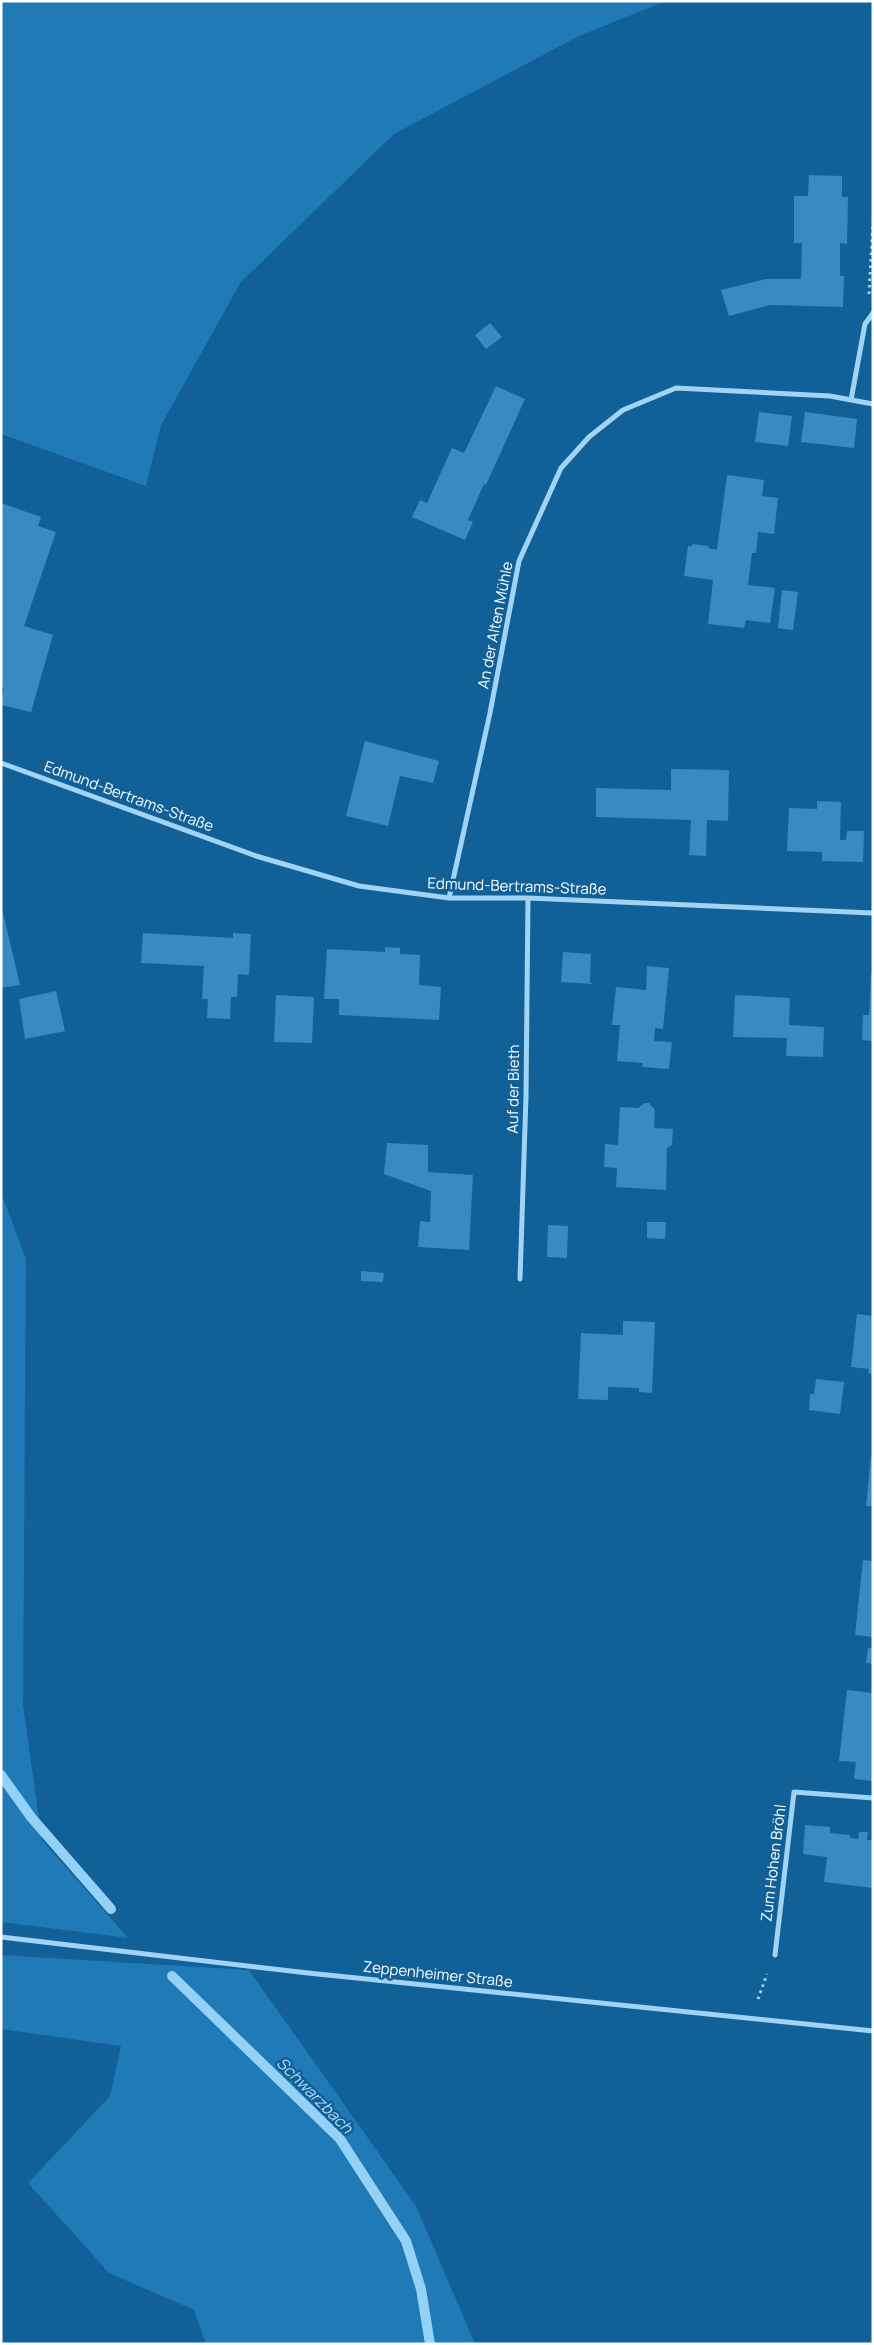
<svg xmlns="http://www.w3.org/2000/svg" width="874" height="2345" font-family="Manrope,sans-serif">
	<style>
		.green { fill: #1f7ab5 }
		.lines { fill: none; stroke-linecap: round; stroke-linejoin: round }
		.stream { stroke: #93d1f7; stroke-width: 10 }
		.building { fill: #398ac0 }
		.path { stroke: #a1d3f4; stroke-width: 3; stroke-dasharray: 2.5 4; stroke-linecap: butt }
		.street { stroke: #a1d3f4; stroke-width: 5 }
		.labels { text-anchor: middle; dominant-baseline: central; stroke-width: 5; stroke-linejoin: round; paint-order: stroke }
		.street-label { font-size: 15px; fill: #fff; stroke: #116097 }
		.water-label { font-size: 16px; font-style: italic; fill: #aeddfa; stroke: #116097 }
	</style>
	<rect width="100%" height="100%" fill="#116097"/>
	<path class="green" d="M1 1H666L579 36 394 134 241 282 161 425 146 486 1 434Z
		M1 1192 26 1259 23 1705 42 1840 128 1938 1 1922Z
		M1 1955 249 1970 416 2206 475 2344H206L194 2310 109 2273 28 2183 110 2096 121 2046 1 2029Z"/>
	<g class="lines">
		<path class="stream" d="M1 1775 31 1817 111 1909
			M172 1976 340 2139 406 2241 421 2289 430 2344"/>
	</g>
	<path class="building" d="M809 175 842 176V197H848L847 244 840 243V276H844L843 307 770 305 729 316 721 290 766 279H801L802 243H794V196H808Z
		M490 323 502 337 486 349 475 335Z
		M496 386 525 399 486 485 484 484 468 520 473 522 465 540 412 517 420 500 427 503 452 448 464 453Z
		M759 412 792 416 788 446 755 442Z
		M805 412 857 419 854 448 801 442Z
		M727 475 764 480 762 496 778 498 774 534 758 532 756 553H752L748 585 775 588 770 623 746 620 744 628 708 624 713 580 684 576 688 546H692V544L709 546 708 548 717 550Z
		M1 503 41 517 38 526 56 532 24 626 53 635 31 712 1 705 4 688 1 687Z
		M782 590 798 592 793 630 778 628Z
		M365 741 439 761 433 783 400 776 388 826 346 816Z
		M671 769 729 770 728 821 707 820 706 856 689 855 691 820 596 817V788L671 790Z
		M817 801 841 802 840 840H846L847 831H864L863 862 822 861V852L787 851 789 808 817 809Z
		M1 904 20 985 1 988Z
		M143 933 233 938V933L251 934 249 975 238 974 237 997H231L230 1019 207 1018 208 999H202L204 966 141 963Z
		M385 947 400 948V954L420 955 419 985 441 987 439 1020 339 1015V999H324L327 949 385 952Z
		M563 952 591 954 590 982 593 984 561 982Z
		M647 966 669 968 663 1029 655 1028 654 1041 672 1042 669 1069 642 1067 643 1063 617 1061 620 1025H612L616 987 646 990Z
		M871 974H873V1041L862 1040 863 1015H869Z
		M56 991 65 1031 25 1039 19 999Z
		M276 995 314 997 312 1043 274 1042Z
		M735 995 790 998 789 1025 824 1027 823 1057 786 1056 787 1038 733 1037Z
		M645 1103H649L655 1110 654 1128 673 1129 672 1145 667 1148 666 1190 616 1187 617 1168 604 1167 605 1144 618 1145 620 1107 638 1108Z
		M387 1143 428 1145V1172L473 1175 469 1250 418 1247 420 1221 430 1222 431 1191 384 1174Z
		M647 1222H666L665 1239 647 1238Z
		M548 1225 568 1226 567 1258 547 1257Z
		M361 1271 384 1273 383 1282 361 1281Z
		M857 1314 873 1316V1374L868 1373 869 1369 851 1367Z
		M623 1321 655 1322 652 1393 639 1392V1388L608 1387V1400L578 1399 581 1333 623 1335Z
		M816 1379 844 1382 840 1414 809 1410 810 1394H814Z
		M871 1456H873V1506H866Z
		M863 1560 873 1561V1637L855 1635Z
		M868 1648H873V1664L866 1663Z
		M847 1690 873 1693V1781L854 1779 856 1762 839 1761Z
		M805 1825 830 1827V1833L850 1835V1838L858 1839 859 1832H868L867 1840H873V1888L824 1882 827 1857 803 1854Z"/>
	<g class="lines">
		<path class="path" d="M869 294 873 222
			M758 1999 767 1974"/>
		<path class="street" d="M851 400 865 324 873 313
			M1 763 256 856 359 886 449 898H528L873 913
			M449 898 490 713 519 561 561 468 589 437 623 410 676 388 830 396 873 404
			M520 1279 526 1096 528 898
			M1 1937 308 1973 873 2031
			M775 1955 794 1792 873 1798"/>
	</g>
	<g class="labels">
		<g class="street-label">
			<text transform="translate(495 625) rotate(-79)">An der Alten Mühle</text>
			<text transform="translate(129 796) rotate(20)">Edmund-Bertrams-Straße</text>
			<text transform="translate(517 886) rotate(2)">Edmund-Bertrams-Straße</text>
			<text transform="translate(513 1089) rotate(-89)">Auf der Bieth</text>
			<text transform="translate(773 1863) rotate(-83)">Zum Hohen Bröhl</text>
			<text transform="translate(438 1974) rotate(6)">Zeppenheimer Straße</text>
		</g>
		<g class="water-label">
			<text transform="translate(315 2095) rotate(45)">Schwarzbach</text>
		</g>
	</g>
	<rect width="874" height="2345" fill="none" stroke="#ffffff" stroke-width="5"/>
</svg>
